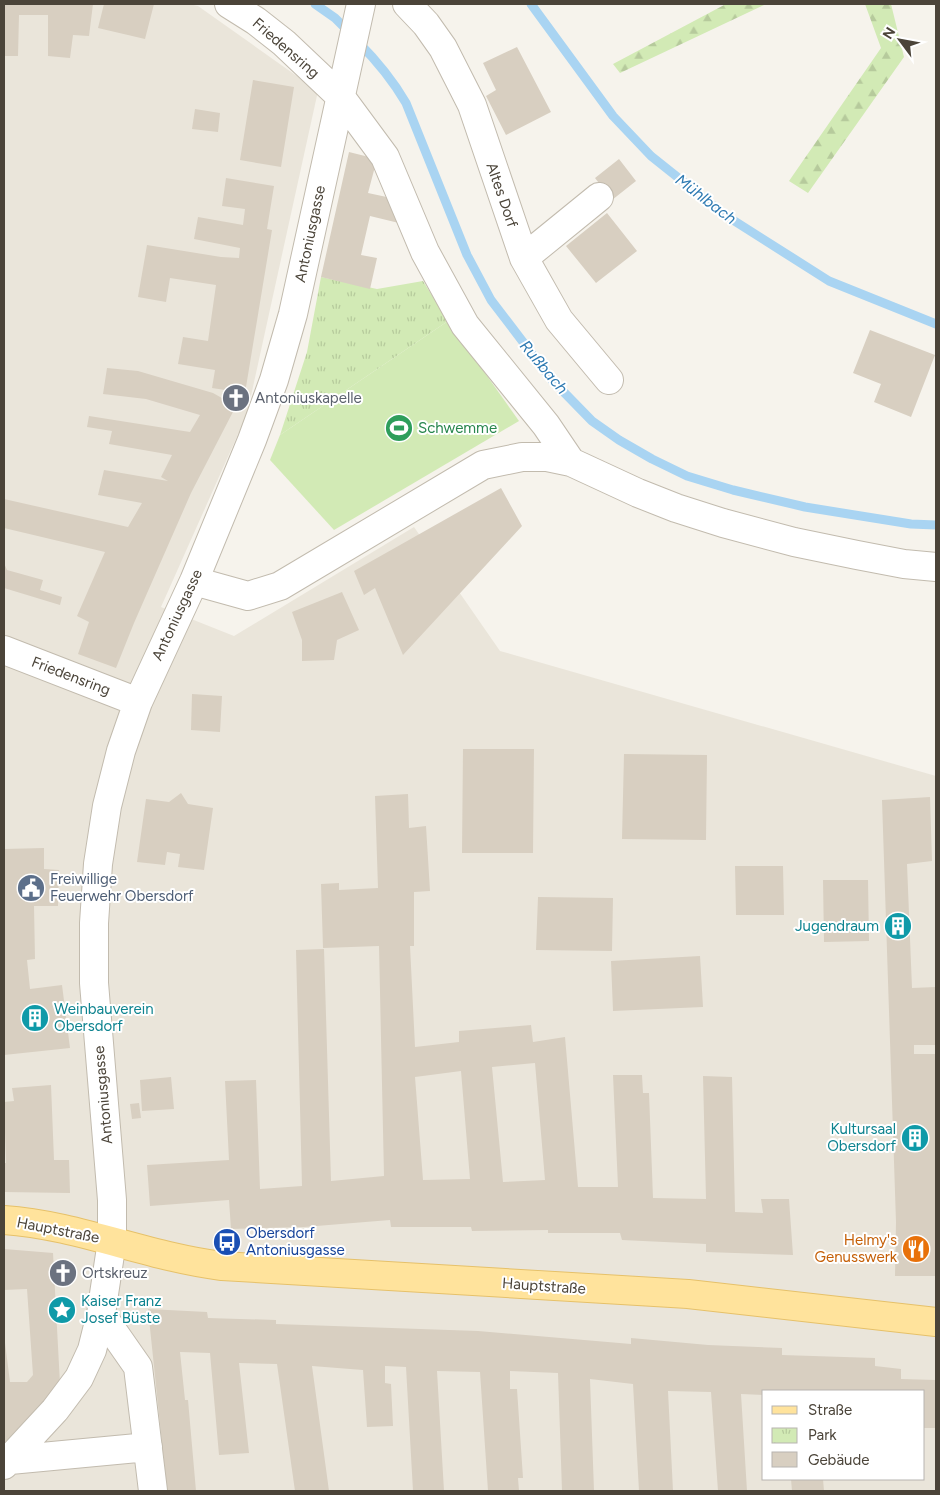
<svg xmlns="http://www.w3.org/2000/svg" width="940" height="1495" font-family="Figtree,sans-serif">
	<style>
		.residential { fill: #eae5da; fill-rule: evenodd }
		.grass { fill: #d2eab5 }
		.forest { fill: url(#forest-firs) }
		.park { fill: url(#park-tufts) }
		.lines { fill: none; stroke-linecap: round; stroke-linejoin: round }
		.stream { stroke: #a9d4f2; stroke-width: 9 }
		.building { fill: #d8cfc1; fill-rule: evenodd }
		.minor-casing { stroke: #c2bbae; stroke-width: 30 }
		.major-casing { stroke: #e6c16a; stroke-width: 30 }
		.minor { stroke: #fff; stroke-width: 28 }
		.major { stroke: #ffe39c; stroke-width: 28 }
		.labels { text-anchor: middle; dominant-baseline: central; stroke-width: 4; stroke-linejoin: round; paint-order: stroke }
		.street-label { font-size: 15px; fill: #4b4439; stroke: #fff }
		.worship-label { font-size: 15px; fill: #5b616d; stroke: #fff; text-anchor: start }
		.leisure-label { font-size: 15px; fill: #27864d; stroke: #fff; text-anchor: start }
		.service-label { font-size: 15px; fill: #4e5e75; stroke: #fff; text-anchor: start }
		.culture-label { font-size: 15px; fill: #0d838f; stroke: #fff; text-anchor: end }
		.transit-label { font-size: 15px; fill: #164399; stroke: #fff; text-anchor: start }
		.food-label { font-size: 15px; fill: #c56008; stroke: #fff; text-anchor: end }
		.water-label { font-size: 16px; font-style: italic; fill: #2e7ab2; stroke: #fff }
	</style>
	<defs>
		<pattern id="forest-firs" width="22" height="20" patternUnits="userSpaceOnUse" patternTransform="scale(1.25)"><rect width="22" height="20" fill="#d2eab5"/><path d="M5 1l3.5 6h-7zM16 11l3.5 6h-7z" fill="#b6ca9c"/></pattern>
		<pattern id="park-tufts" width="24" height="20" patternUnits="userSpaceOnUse" patternTransform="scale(1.25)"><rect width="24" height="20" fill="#d2eab5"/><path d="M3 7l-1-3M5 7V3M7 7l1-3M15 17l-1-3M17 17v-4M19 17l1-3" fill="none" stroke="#b6ca9c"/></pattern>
	</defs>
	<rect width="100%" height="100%" fill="#f6f3ec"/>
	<path class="residential" d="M4 4H189L198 6 318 91 247 414 161 607 234 636 414 527 500 651 936 776V1491H4ZM764 1391H924V1479H764Z"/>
	<path class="grass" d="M448 321 519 421 334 530 270 460 280 435Z"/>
	<path class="forest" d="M726 4H766L620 73 613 64Z
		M865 4H891L904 57 808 193 789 181 881 48Z"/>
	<path class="park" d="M321 277 377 289 423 281 448 321 280 435 307 352Z"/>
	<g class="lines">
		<path class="stream" d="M315 4 335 18 349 32
			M531 4 613 116 651 156 725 215 829 281 936 324
			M358 42C378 62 392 79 406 103L467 255 491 300 552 380 592 421 619 440 652 459 687 476 733 490 805 507 911 524 936 525"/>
	</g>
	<path class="building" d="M4 4H93L89 36 73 35 70 58 48 56V15H19L18 56H4Z
		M104 4H154L145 39 98 28Z
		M517 47 551 112 506 135 486 96 496 90 483 63Z
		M253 80 294 87 281 167 240 160Z
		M195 109 220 113 218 132 192 129Z
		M349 152 377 159 368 193 396 199 403 224 370 216 361 255 377 258 370 289 321 277Z
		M619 159 636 181 612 200 595 178Z
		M226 178 274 186 267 229 272 230 245 393 212 388 215 370 178 364 183 337 208 341 216 285 170 278 166 302 138 297 147 245 221 257 239 258 240 248 194 239 198 217 243 225 245 209 222 206Z
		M607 213 637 251 596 283 566 246Z
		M870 330 935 355 911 417 874 402 881 384 853 373Z
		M107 368 138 371 213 393 236 406 191 493 134 623 116 668 78 654 89 622 77 616 105 552 4 528V499L128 527 142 503 98 495 104 470 168 481 161 477 172 455 109 444 112 431 87 427 89 416 190 432 200 415 146 399 103 394Z
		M501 488 522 526 403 655 375 588 364 595 354 571Z
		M4 563 7 570 43 580 40 590 62 597 60 605 4 588Z
		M342 592 359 630 337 640 334 660 302 661V640L292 612Z
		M192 694 222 696 220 732 191 730Z
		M463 749H534L533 853H462Z
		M624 754 707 755 706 840 622 839Z
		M181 793 188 804 213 808 204 870 178 867 180 854 167 852 165 865 137 862 146 799 169 802Z
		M408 794 409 828 426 826 430 891 414 892V946H410L415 1047 459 1042V1031L531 1025 533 1042 565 1037 578 1187H618L613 1075H642L643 1093H649L653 1198 706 1199 703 1076 732 1077 735 1212 763 1213 761 1199H789L793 1255 706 1252V1244L622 1240 620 1233H548V1230L472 1231 471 1227H391L390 1220 304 1227 231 1229 229 1200 150 1206 147 1165 229 1160 225 1081 256 1080 260 1189 302 1186 296 950 324 949 331 1181 384 1176 379 946 323 948 321 884 339 883V890L378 888 375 796ZM535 1063 545 1180 503 1182 492 1067ZM461 1071 470 1179 423 1180 415 1077Z
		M930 797 932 861 907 864 912 988 936 987V1045H914V1054H936V1276H895L896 1222 882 800Z
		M44 848V869L59 870 58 906H34L35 959 27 960 30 989 62 985 70 1048 4 1055V849Z
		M735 866H783L784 915H736Z
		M823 880H868L869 941 824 942Z
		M538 897 613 898 612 951 536 950Z
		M700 956 703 1007 613 1011 611 961Z
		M171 1077 174 1109 142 1111 140 1080Z
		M51 1085 54 1160H69L70 1193 4 1192V1163H6L4 1102 14 1101 12 1088Z
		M139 1103 141 1118 132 1119 130 1104Z
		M4 1249 53 1253 60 1384 4 1443V1335L10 1382H27L33 1375 27 1289 4 1290Z
		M148 1309 207 1312 208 1318 276 1320V1324L478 1331 631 1344V1338L708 1345 782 1348V1355L875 1358V1366L901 1369V1379L936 1380V1428H924V1391H764V1395L741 1394 747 1491H718L711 1392 668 1391 673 1491H639L633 1384 590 1379 594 1491H562L558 1373 510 1371V1389H517L523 1478H518L519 1491H488L480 1372 437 1371 444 1491H413L406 1367 385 1366V1383L391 1384 393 1426 367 1427 363 1370 312 1366 329 1491H295L277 1364 239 1363 249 1453 219 1455 210 1353 180 1352 185 1400H188L196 1491H167Z
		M791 1479H823L824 1491H792Z"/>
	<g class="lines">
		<defs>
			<path id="minor" d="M229 4 256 21 284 43 340 96 385 157 425 252 465 325 546 425 571 462
				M407 4 426 24 443 48 472 105 524 258 559 320 609 380
				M524 258 599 197
				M194 581 248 596 280 586 483 465 522 457H547L571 462 638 493 676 508 723 523 794 542 857 555 904 564 936 567
				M4 650 138 702
				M101 1314 138 1367 153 1491
				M10 1460 148 1447
				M4 1465 55 1410 79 1378 92 1350 101 1314 112 1241V1200L94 983V923L98 864 107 806 121 751 138 702 194 581 252 440 274 380 293 314 361 4"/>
			<path id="major" d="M4 1220C78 1225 148 1257 222 1266L688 1294 936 1322"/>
		</defs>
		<use href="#minor" class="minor-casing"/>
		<use href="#major" class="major-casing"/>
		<use href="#minor" class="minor"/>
		<use href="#major" class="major"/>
	</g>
	<defs>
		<symbol id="church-disc" viewBox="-11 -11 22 22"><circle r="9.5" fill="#6b7280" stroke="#fff"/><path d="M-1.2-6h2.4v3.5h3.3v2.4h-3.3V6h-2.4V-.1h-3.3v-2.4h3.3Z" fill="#fff"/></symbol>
		<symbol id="stadium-disc" viewBox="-11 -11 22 22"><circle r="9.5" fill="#2e9e5b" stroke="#fff"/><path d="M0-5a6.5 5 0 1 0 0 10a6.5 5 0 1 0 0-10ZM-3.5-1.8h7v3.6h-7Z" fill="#fff"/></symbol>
		<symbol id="civic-disc" viewBox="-11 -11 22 22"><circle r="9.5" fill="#5c6f8a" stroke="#fff"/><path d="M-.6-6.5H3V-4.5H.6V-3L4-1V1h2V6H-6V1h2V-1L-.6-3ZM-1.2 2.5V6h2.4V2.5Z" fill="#fff"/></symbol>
		<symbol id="building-disc" viewBox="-11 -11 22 22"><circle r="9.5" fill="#0f9aa8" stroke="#fff"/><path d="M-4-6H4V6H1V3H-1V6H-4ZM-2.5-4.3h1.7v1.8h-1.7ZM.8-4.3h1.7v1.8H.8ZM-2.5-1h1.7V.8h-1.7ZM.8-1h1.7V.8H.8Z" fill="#fff"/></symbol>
		<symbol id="bus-disc" viewBox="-11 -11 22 22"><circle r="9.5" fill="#1a4fb4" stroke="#fff"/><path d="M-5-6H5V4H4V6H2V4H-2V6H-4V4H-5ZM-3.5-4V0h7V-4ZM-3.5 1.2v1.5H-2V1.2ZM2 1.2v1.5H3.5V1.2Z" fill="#fff"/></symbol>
		<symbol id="restaurant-disc" viewBox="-11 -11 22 22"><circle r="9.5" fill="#e8710a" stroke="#fff"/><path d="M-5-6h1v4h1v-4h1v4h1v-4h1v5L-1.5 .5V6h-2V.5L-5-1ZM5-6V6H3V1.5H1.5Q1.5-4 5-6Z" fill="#fff"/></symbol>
		<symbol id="sight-disc" viewBox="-11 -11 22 22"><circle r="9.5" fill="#0f9aa8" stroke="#fff"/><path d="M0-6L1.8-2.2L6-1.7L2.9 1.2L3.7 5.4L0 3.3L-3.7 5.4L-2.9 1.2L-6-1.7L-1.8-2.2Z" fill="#fff"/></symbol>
	</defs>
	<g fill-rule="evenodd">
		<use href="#church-disc" x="220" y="382" width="32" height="32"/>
		<use href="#stadium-disc" x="383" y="412" width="32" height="32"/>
		<use href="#civic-disc" x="15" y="872" width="32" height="32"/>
		<use href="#building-disc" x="882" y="910" width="32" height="32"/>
		<use href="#building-disc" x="19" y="1002" width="32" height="32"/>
		<use href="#building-disc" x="899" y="1122" width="32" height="32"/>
		<use href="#bus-disc" x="211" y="1226" width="32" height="32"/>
		<use href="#restaurant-disc" x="900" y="1233" width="32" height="32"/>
		<use href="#church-disc" x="47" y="1257" width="32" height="32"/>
		<use href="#sight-disc" x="46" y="1294" width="32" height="32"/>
	</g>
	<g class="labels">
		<g class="street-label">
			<text transform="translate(286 48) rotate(41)">Friedensring</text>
			<text transform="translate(502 195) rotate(71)">Altes Dorf</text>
			<text transform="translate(310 234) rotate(-78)">Antoniusgasse</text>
			<text transform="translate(177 615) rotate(-65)">Antoniusgasse</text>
			<text transform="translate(71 676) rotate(21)">Friedensring</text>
			<text transform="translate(103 1095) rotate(-95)">Antoniusgasse</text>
			<text transform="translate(58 1230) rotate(11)">Hauptstraße</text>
			<text transform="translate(544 1286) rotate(4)">Hauptstraße</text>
		</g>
		<g class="worship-label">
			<text x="255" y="398">Antoniuskapelle</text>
			<text x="82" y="1273">Ortskreuz</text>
		</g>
		<g class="leisure-label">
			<text x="418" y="428">Schwemme</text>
		</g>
		<g class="service-label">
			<text x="50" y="879">Freiwillige<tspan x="50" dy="17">Feuerwehr Obersdorf</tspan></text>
		</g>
		<g class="culture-label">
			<text x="879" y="926">Jugendraum</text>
			<text x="54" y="1009" text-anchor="start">Weinbauverein<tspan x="54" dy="17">Obersdorf</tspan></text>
			<text x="896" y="1129">Kultursaal<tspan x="896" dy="17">Obersdorf</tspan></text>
			<text x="81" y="1301" text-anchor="start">Kaiser Franz<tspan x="81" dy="17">Josef Büste</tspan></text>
		</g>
		<g class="transit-label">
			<text x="246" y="1233">Obersdorf<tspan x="246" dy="17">Antoniusgasse</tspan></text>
		</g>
		<g class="food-label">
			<text x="897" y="1240">Helmy's<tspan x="897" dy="17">Genusswerk</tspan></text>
		</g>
		<g class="water-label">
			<text transform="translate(706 199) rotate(37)">Mühlbach</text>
			<text transform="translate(544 367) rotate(50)">Rußbach</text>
		</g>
	</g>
	<rect width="940" height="1495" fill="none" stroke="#4b4439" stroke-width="10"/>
	<rect x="762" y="1390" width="162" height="90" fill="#ffffff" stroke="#b7b4b0"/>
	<rect x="772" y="1406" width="25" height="8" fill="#ffe39c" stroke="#b7b4b0"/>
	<text x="808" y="1415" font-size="15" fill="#4b4439">Straße</text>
	<rect x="772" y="1428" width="25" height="15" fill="url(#park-tufts)" stroke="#b7b4b0"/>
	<text x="808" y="1440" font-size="15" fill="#4b4439">Park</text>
	<rect x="772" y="1452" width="25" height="15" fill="#d8cfc1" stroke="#b7b4b0"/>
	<text x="808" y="1465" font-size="15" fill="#4b4439">Gebäude</text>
	<g transform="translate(900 40) rotate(302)" stroke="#ffffff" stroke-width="4" paint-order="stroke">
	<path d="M0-4L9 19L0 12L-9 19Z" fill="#4b4439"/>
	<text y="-8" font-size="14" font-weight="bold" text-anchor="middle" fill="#4b4439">N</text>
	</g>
</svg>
